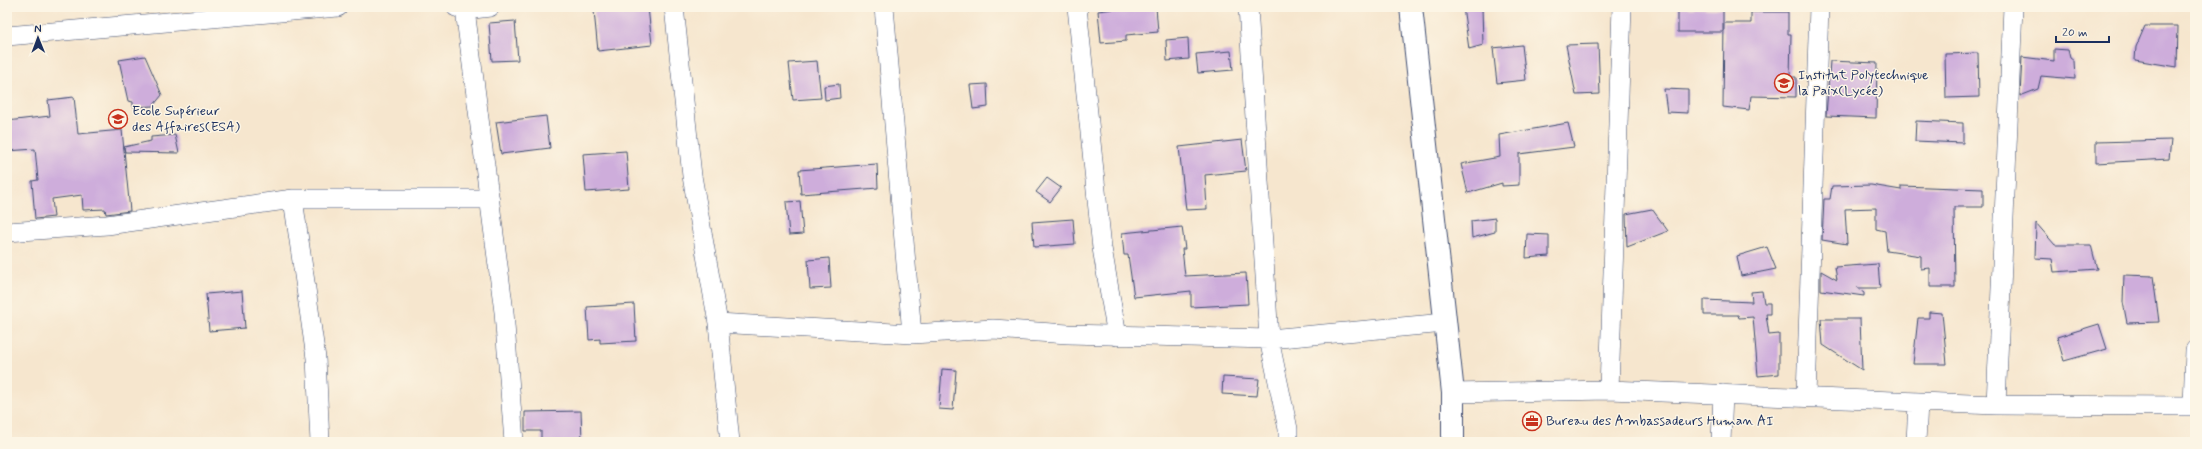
<svg xmlns="http://www.w3.org/2000/svg" width="2202" height="449" font-family="Mynerve,sans-serif">
	<style>
		.building { fill: #ceaddb }
		.lines { fill: none; stroke-linecap: round; stroke-linejoin: round }
		.minor-casing { stroke: #3c4a6f; stroke-width: 20 }
		.tertiary-casing { stroke: #3c4a6f; stroke-width: 24 }
		.minor { stroke: #fff; stroke-width: 19 }
		.tertiary { stroke: #fff; stroke-width: 22 }
		.labels { text-anchor: middle; dominant-baseline: central; stroke-width: 3; stroke-linejoin: round; paint-order: stroke }
		.poi-label { font-size: 14px; fill: #1b2f5e; stroke: #fcf5e5; text-anchor: start }
	</style>
	<rect width="100%" height="100%" fill="#fcf5e5"/>
	<filter id="ink" filterUnits="userSpaceOnUse"><feTurbulence type="fractalNoise" baseFrequency=".025" numOctaves="2"/><feDisplacementMap in="SourceGraphic" scale="8" xChannelSelector="R" yChannelSelector="G"/><feConvolveMatrix kernelMatrix="1 2 1 2 8 2 1 2 1" color-interpolation-filters="sRGB"/></filter>
	<filter id="wash" filterUnits="userSpaceOnUse"><feTurbulence type="fractalNoise" baseFrequency=".012" numOctaves="4" result="noise"/><feDisplacementMap in="SourceGraphic" scale="16" xChannelSelector="R" yChannelSelector="G"/><feGaussianBlur stdDeviation="0.9" result="paint"/><feColorMatrix in="noise" values="0 0 0 0 0 0 0 0 0 0 0 0 0 0 0 0 0 1.4 0 .05"/><feComposite in="paint" operator="in"/></filter>
	<g filter="url(#wash)">
		<rect width="100%" height="100%" fill="#f6e6ce"/>
		<g id="blocks">
			<path class="building" d="M636 7H648L652 45 598 51 594 11Z
				M1129 7H1156L1158 32 1126 35V41L1101 43 1098 11Z
				M1463 7H1482L1483 45 1469 49Z
				M1678 8 1723 9V32H1678Z
				M1751 12H1788V34H1791L1790 77H1796V97L1751 96 1749 110 1723 107 1724 23H1751Z
				M515 21 518 60 492 61 489 23Z
				M2145 26H2178L2177 67 2135 60 2136 47Z
				M1188 38 1189 59 1167 61 1166 40Z
				M1598 44 1600 94 1576 95 1566 45Z
				M1522 45 1526 80 1497 83 1493 48Z
				M2054 49 2068 50 2070 58 2074 61 2075 79 2041 76 2038 89 2020 96 2022 57 2054 61Z
				M1231 51 1233 70 1198 73 1196 54Z
				M1978 53 1979 97 1946 98 1945 54Z
				M145 56 162 95 153 106 133 107V102L128 101 119 60Z
				M817 61 821 98 793 100 789 63Z
				M1830 61 1877 63 1876 118 1826 116Z
				M839 84 840 98 825 100 824 86Z
				M987 84 988 107 973 109 970 85Z
				M1664 89 1688 90V113L1667 112Z
				M74 97 78 134 122 130 130 211 106 214 105 209 83 210 82 195 52 199 54 217 35 219 32 181 38 180 35 149 7 151V121L50 116 48 100Z
				M546 116 550 148 501 154 496 122Z
				M1916 121 1963 123V143L1915 141Z
				M1568 123 1574 147 1519 154V185L1502 186V183L1468 193 1461 164 1500 157 1499 135Z
				M175 135 179 153 125 152 124 147 151 141V137Z
				M1242 140 1246 171 1205 175 1207 209 1186 210 1179 147Z
				M2171 140 2169 159 2096 163V142Z
				M626 151 629 189 586 192 583 154Z
				M877 164 878 188 801 194 799 170Z
				M1047 178 1061 188 1050 202 1036 192Z
				M1871 185 1901 190V186L1983 189V207H1954L1955 287H1930V268L1921 269V256L1887 251 1885 231 1876 229V208L1845 209 1847 244 1822 240 1824 199H1830L1832 186Z
				M800 201 803 234 789 235 786 202Z
				M1652 209 1668 231 1627 247 1626 214Z
				M1495 218V232L1472 238 1471 221Z
				M1073 219 1075 244 1034 247 1032 222Z
				M2036 223 2055 245H2091L2097 269 2054 272 2052 259 2035 258Z
				M1182 227 1185 249H1182L1185 276 1246 273 1248 304 1191 307V291L1134 297 1128 255H1124L1122 233Z
				M1527 234 1549 235V256L1526 258Z
				M1767 247 1776 269 1741 276 1737 256Z
				M829 258 831 288 810 289 808 260Z
				M1878 264 1880 288H1857L1864 293V296L1821 290V271L1837 280 1835 267Z
				M2124 275 2153 276 2159 322 2127 323 2123 302Z
				M242 291 245 328 209 331 206 294Z
				M1762 291 1764 303H1770V314H1766L1769 335 1779 334V374L1758 376 1753 317 1739 318 1738 315H1704V300L1752 302 1751 292Z
				M634 304 636 341 600 343V339L589 340 587 307Z
				M1929 312 1942 313 1947 364H1913L1918 318H1929Z
				M1821 319H1860L1862 370 1823 345Z
				M2099 324 2107 349 2064 361 2057 337Z
				M942 369 956 370 953 410 939 409Z
				M1223 377 1259 379 1257 396 1222 394Z
				M581 411 582 442H541V431H525V412Z"/>
		</g>
	</g>
	<g filter="url(#ink)">
		<use href="#blocks" fill-opacity="0" stroke="#3c4a6f" stroke-width="1"/>
		<g class="lines">
			<defs>
				<path id="minor" d="M456 7 465 10 490 7
					M674 7 692 176 718 323 730 442
					M884 7 912 334
					M1077 7 1102 248 1117 336
					M1248 7 1269 339 1288 429V442
					M465 10 504 312 514 442
					M7 36 338 7
					M293 199 316 358 320 442
					M7 232 107 225 293 199H490
					M718 323 912 334 993 329 1068 334 1269 339 1445 323
					M1609 390 1622 7
					M1453 393 1609 390 1996 405 2195 406
					M1806 396 1819 7
					M1996 405 2013 7
					M2193 406 2195 350
					M1721 442 1723 394
					M1916 442 1918 402"/>
				<path id="tertiary" d="M1411 7 1453 393V442"/>
			</defs>
			<use href="#minor" class="minor-casing"/>
			<use href="#tertiary" class="tertiary-casing"/>
			<use href="#minor" class="minor"/>
			<use href="#tertiary" class="tertiary"/>
		</g>
	</g>
	<defs>
		<symbol id="school-ring" viewBox="-11 -11 22 22"><circle r="9.5" fill="#fcf5e5" stroke="#c8321e" stroke-width="1.5"/><path d="M0-5L7-2L0 1L-7-2ZM-4 1L0 2.5L4 1V4Q0 6-4 4Z" fill="#c8321e"/></symbol>
		<symbol id="university-ring" viewBox="-11 -11 22 22"><circle r="9.5" fill="#fcf5e5" stroke="#c8321e" stroke-width="1.5"/><path d="M0-5L7-2L0 1L-7-2ZM-4 1L0 2.5L4 1V4Q0 6-4 4Z" fill="#c8321e"/></symbol>
		<symbol id="office-ring" viewBox="-11 -11 22 22"><circle r="9.5" fill="#fcf5e5" stroke="#c8321e" stroke-width="1.5"/><path d="M-6-3h4V-5.5h4V-3h4V5H-6ZM-1-4.5V-3h2v-1.5ZM-6 0V1H6V0Z" fill="#c8321e"/></symbol>
	</defs>
	<g fill-rule="evenodd">
		<use href="#school-ring" x="1773" y="72" width="22" height="22"/>
		<use href="#university-ring" x="107" y="108" width="22" height="22"/>
		<use href="#office-ring" x="1521" y="410" width="22" height="22"/>
	</g>
	<g class="labels">
		<g class="poi-label">
			<text x="1798" y="75">Institut Polytechnique<tspan x="1798" dy="16">la Paix(Lycée)</tspan></text>
			<text x="132" y="111">Ecole Supérieur<tspan x="132" dy="16">des Affaires(ESA)</tspan></text>
			<text x="1546" y="421">Bureau des Ambassadeurs Human AI</text>
		</g>
	</g>
	<rect width="2202" height="449" fill="none" stroke="#fcf5e5" stroke-width="24"/>
	<g transform="translate(38 38) rotate(359)" stroke="#fcf5e5" stroke-width="3" paint-order="stroke">
	<path d="M0-3L7 15L0 10L-7 15Z" fill="#1b2f5e"/>
	<text y="-6" font-size="11" font-weight="bold" text-anchor="middle" fill="#1b2f5e">N</text>
	</g>
	<path d="M2056 36v6h53v-6" fill="none" stroke="#1b2f5e" stroke-width="2"/>
	<text x="2062" y="36" font-size="12" fill="#1b2f5e" stroke="#fcf5e5" stroke-width="3" paint-order="stroke">20 m</text>
</svg>
